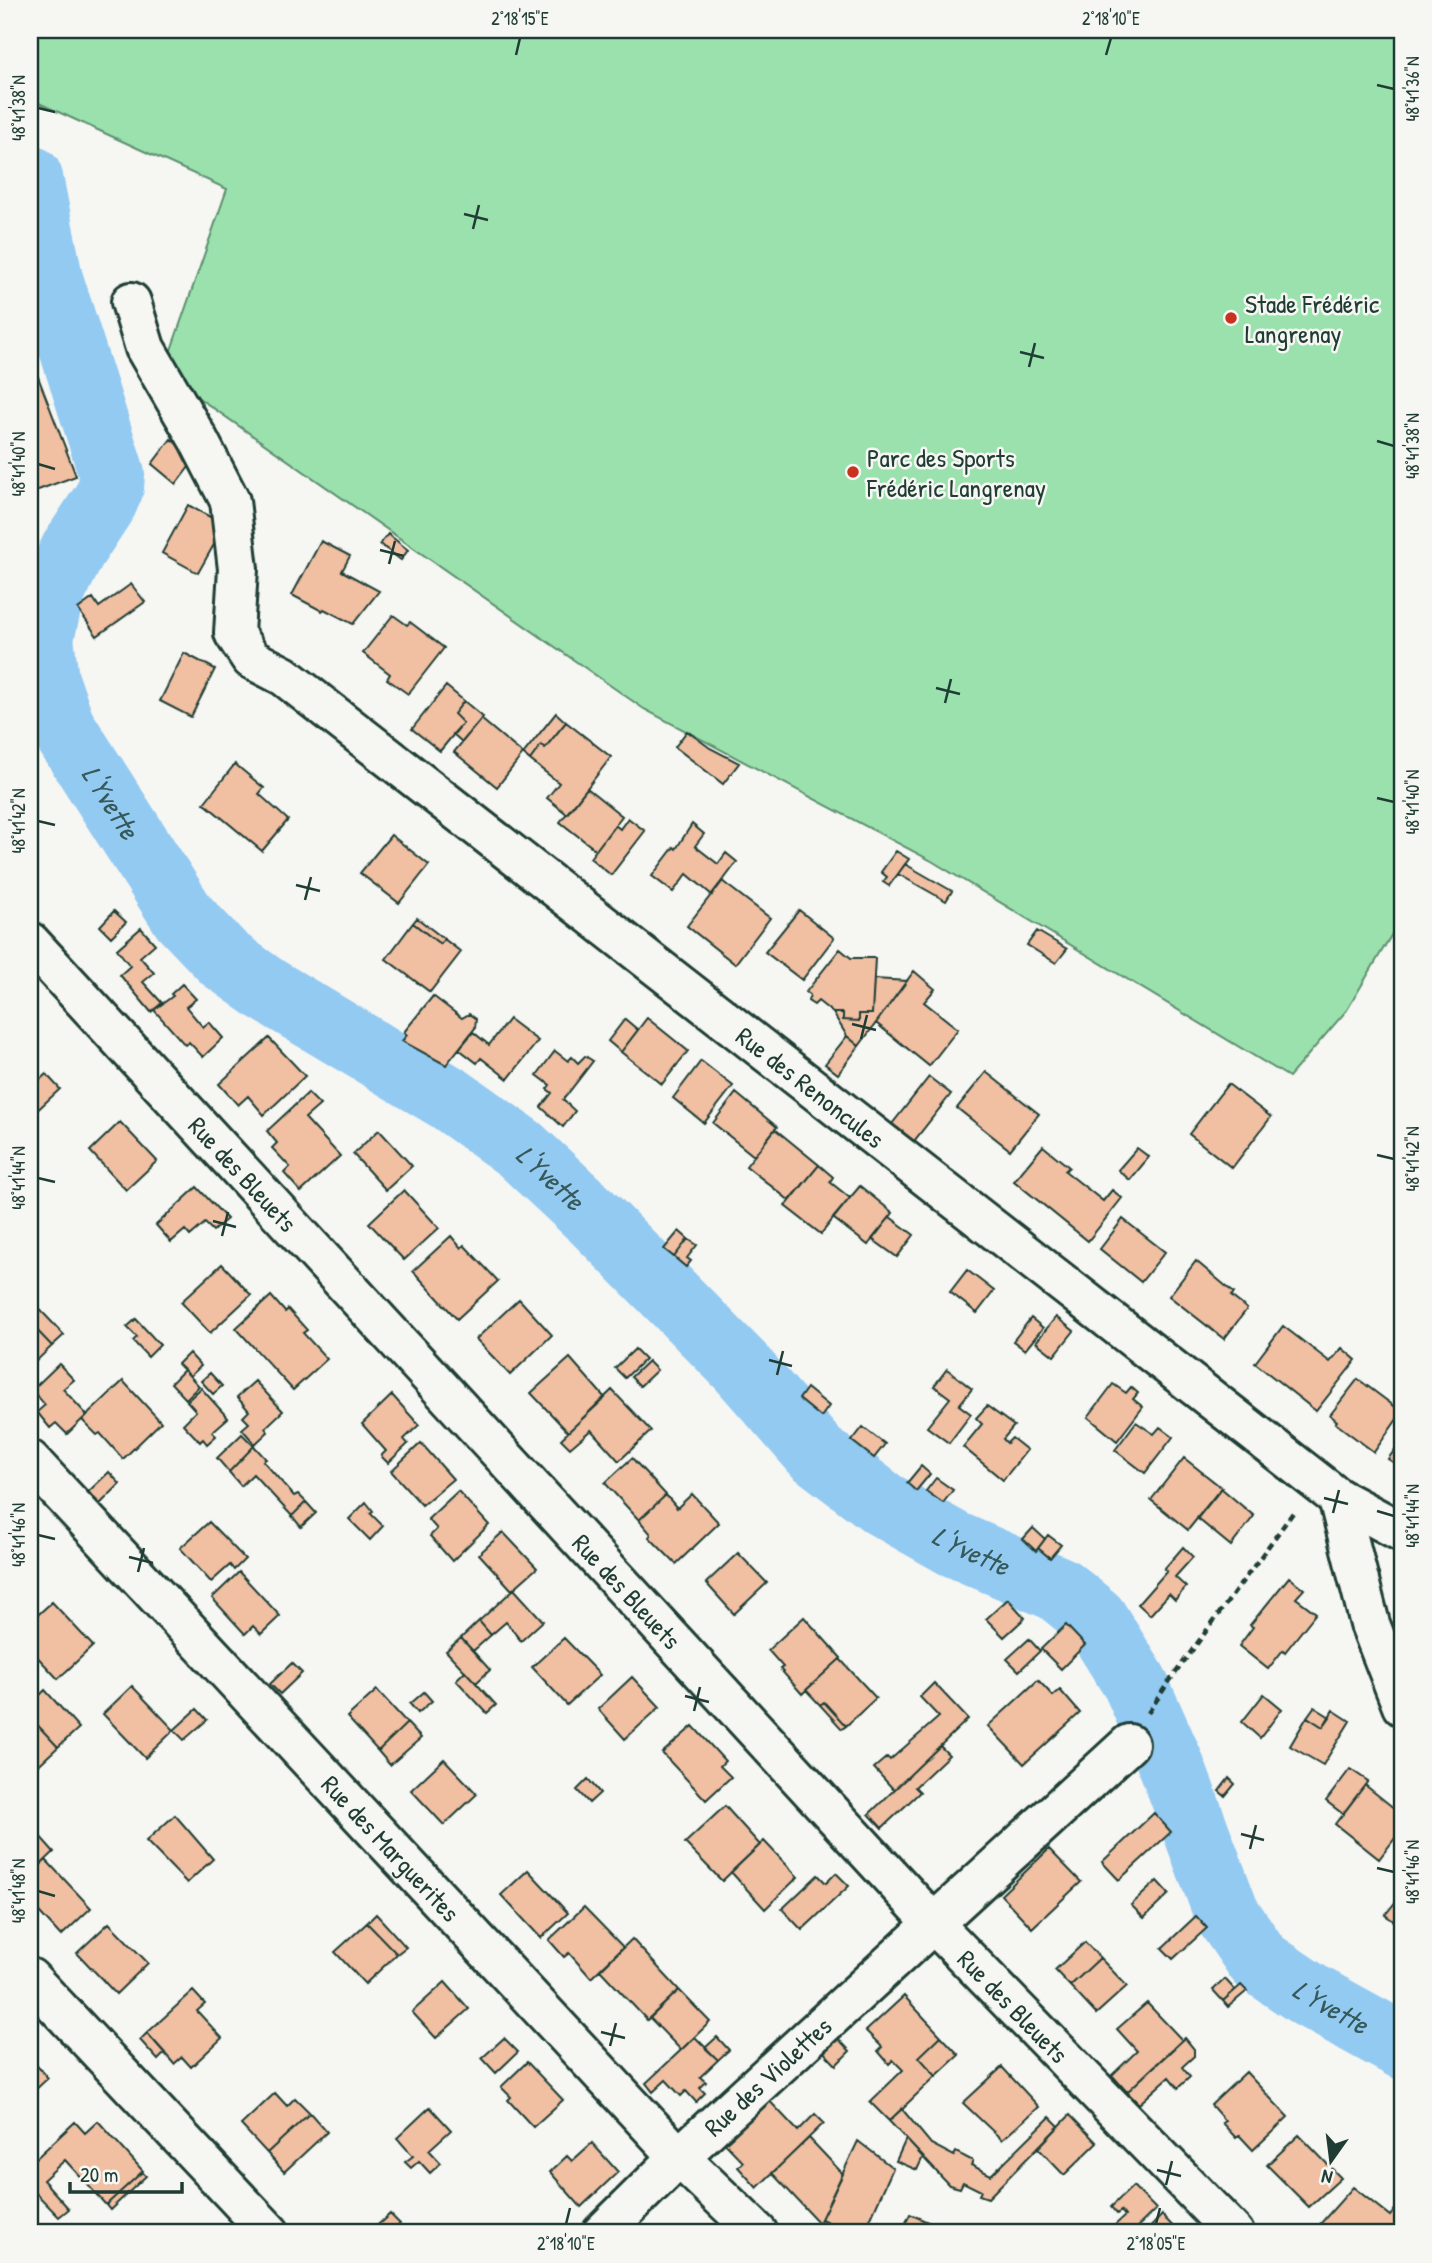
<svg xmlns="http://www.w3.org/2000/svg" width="1432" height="2263" font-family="'Patrick Hand',sans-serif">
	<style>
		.green { fill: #9be1ad; stroke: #5d8f70; stroke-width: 2 }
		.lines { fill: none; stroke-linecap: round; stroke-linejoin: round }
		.river { stroke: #93caf2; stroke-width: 66 }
		.building { fill: #f1bfa2; stroke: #1f3d34; stroke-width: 2 }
		.minor-casing { stroke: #1f3d34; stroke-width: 44 }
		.path { stroke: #1f3d34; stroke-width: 4.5; stroke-dasharray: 7 5; stroke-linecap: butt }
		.minor { stroke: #f6f6f2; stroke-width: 38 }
		.ticks { fill: none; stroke: #1f3d34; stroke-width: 2.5 }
		.poi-dot { fill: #c8321e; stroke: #f6f6f2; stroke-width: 2.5 }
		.labels { text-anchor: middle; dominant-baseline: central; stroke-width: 5; stroke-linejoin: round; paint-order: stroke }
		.poi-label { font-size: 26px; fill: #1f3d34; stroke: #f6f6f2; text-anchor: start }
		.street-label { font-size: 26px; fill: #1f3d34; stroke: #f6f6f2 }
		.water-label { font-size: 28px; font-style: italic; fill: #36595a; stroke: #f6f6f2 }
		.neatline { fill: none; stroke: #1f3d34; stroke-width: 2.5 }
		.ticks-label { font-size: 18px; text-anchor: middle; fill: #1f3d34 }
	</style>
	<rect width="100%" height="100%" fill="#f6f6f2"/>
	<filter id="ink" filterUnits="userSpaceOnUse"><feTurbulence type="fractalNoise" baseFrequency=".0143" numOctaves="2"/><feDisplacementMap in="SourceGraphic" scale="14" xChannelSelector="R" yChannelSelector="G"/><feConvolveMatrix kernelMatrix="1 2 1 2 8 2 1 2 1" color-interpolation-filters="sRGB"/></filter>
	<g filter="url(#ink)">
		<path class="green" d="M30 30H1402V917L1347 1010 1289 1077 930 860 644 709 163 373 227 189 30 99Z"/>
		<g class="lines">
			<path class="river" id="s1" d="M30 178 50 279 112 474 111 487 105 501 73 550 51 595 41 638 46 680 62 726 184 917 224 959 266 989 450 1099 520 1149 597 1221 740 1366 816 1453 883 1504 954 1544 1058 1589 1095 1619 1135 1683 1171 1764 1227 1914 1259 1961 1309 1995 1402 2046"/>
		</g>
		<path class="building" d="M30 356 76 476 30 493Z
			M171 439 195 459 176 484 152 464Z
			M188 505 225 525 198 573 162 553Z
			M388 534 408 550 401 560 380 544Z
			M321 541 350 556 342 571 379 591 353 624 324 609 322 611 292 595Z
			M131 584 145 602 97 636 78 609 93 598 99 607Z
			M393 615 407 625 410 622 444 648 408 694 387 679 390 674 363 653Z
			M184 653 215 669 191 717 160 701Z
			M446 686 464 701 454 714 463 723 440 751 412 729Z
			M464 701 483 717 462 742 453 734 463 723 454 714Z
			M556 713 566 722 545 748 541 745 530 760 523 754Z
			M481 719 523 754 497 787 454 752Z
			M566 722 611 757 567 814 547 798 559 783 530 760 541 745 545 748Z
			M687 731 710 748 739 763 723 784 675 747Z
			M235 764 264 788 259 794 288 820 262 851 204 803Z
			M587 788 622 816 596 850 560 822Z
			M628 818 645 831 611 875 590 858 615 825 620 829Z
			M692 824 704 834 695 846 718 864 726 853 737 862 712 895 687 874 673 892 652 876 674 847 676 849Z
			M391 835 429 865 399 903 360 873Z
			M896 851 909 859 889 886 883 882 887 877 881 872Z
			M905 864 952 891 946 901 898 874Z
			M722 881 770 918 735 964 687 926Z
			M799 910 834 938 802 980 765 952Z
			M114 911 126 922 111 937 100 926Z
			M417 918 444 939 440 944 413 923Z
			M413 923 440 944 444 939 461 952 430 992 386 959Z
			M141 928 155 944 140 957 154 973 143 982 162 1003 151 1012 120 975 130 966 117 949Z
			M1037 931 1067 949 1056 963 1027 945Z
			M840 949 851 958H875L872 1014H859V1021L843 1020V1013H833L818 1001 814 1005 808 1001 810 995 806 992Z
			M914 971 935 989 924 1002 958 1029 929 1066 876 1023Z
			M874 979 907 981 859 1046 847 1036 833 1013H843V1020L859 1021V1014H872Z
			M182 984 196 999 186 1007 203 1027 209 1022 223 1038 203 1057 189 1042 185 1045 154 1010 173 996 171 994Z
			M433 996 462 1018 469 1014 476 1019 475 1028 446 1065 402 1041 407 1035 404 1032Z
			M647 1018 688 1051 662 1084 621 1052Z
			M509 1019 538 1041 508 1079 481 1058 477 1063 459 1049 473 1032 489 1045Z
			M625 1019 638 1030 621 1052 608 1041Z
			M847 1036 859 1046 838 1074 825 1064Z
			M269 1038 305 1076 264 1115 248 1096 238 1105 219 1084Z
			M555 1051 568 1061 572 1057 578 1063 585 1056 593 1061 563 1100 575 1111 563 1127 541 1107 552 1093 547 1089 550 1085 537 1075Z
			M701 1061 733 1086 704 1123 673 1098Z
			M986 1072 1039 1114 1010 1150 957 1108Z
			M46 1074 60 1089 30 1117V1089Z
			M929 1077 951 1094 914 1141 892 1124Z
			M1228 1084 1271 1117 1232 1168 1189 1134Z
			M308 1093 320 1105 305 1118 340 1156 301 1192 284 1173 290 1167 272 1148 277 1143 267 1131Z
			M736 1093 777 1127 754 1156 713 1123Z
			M120 1122 157 1161 126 1190 90 1151Z
			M775 1129 819 1165 790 1201 746 1166Z
			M379 1130 412 1166 386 1190 353 1154Z
			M1043 1146 1069 1167 1065 1171 1103 1201 1112 1190 1122 1198 1088 1241 1014 1181Z
			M1137 1148 1149 1157 1130 1180 1118 1170Z
			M819 1165 833 1177 830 1182 850 1198 821 1234 785 1206Z
			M860 1186 893 1213 868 1245 833 1218Z
			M197 1187 227 1219 213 1231 205 1223 190 1236 185 1230 171 1242 156 1225Z
			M404 1190 439 1228 404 1260 369 1223Z
			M890 1217 914 1235 897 1257 872 1239Z
			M1123 1219 1165 1252 1141 1282 1100 1249Z
			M679 1231 688 1239 674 1257 664 1249Z
			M451 1236 461 1248 464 1245 498 1281 457 1319 413 1271Z
			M688 1239 697 1245 687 1258 691 1261 686 1267 674 1257Z
			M1196 1261 1234 1293 1231 1296 1247 1309 1224 1339 1169 1296Z
			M222 1264 251 1295 210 1333 181 1302Z
			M967 1270 994 1291 977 1313 950 1292Z
			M271 1296 285 1312 288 1309 307 1330 303 1333 327 1359 293 1390 236 1328Z
			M30 1299 64 1335 52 1346 30 1323Z
			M519 1299 552 1335 510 1375 476 1339Z
			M1056 1317 1074 1331 1054 1356 1036 1342Z
			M1031 1318 1043 1328 1025 1350 1013 1341Z
			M136 1319 160 1345 148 1357 133 1341 137 1337 127 1327Z
			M30 1323 52 1346 30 1367Z
			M1283 1326 1330 1362 1342 1348 1356 1360 1316 1411 1255 1363Z
			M635 1349 645 1359 625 1378 615 1368Z
			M189 1353 201 1366 190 1376 178 1364Z
			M570 1358 605 1398 568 1432 531 1393Z
			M648 1361 657 1370 640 1386 631 1377Z
			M59 1364 74 1380 63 1389 87 1415 67 1434 56 1423 50 1428 37 1412 45 1405 32 1390Z
			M947 1369 972 1389 959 1405 971 1414 949 1443 927 1427 950 1398 934 1386Z
			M184 1370 199 1386 186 1399 171 1383Z
			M210 1373 222 1386 213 1394 201 1381Z
			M1358 1379 1402 1412 1374 1452 1335 1423 1337 1421 1330 1415Z
			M123 1381 161 1422 123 1459 100 1433 97 1435 82 1420Z
			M255 1381 283 1411 265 1428 268 1432 255 1444 242 1429 249 1423 243 1417 249 1411 237 1397Z
			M1113 1384 1126 1393 1131 1387 1138 1393 1133 1399 1143 1407 1117 1441 1088 1417Z
			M201 1388 228 1418 212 1432 216 1436 207 1444 203 1439 200 1442 183 1424 196 1411 187 1401Z
			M807 1388 829 1406 821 1417 799 1399Z
			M612 1390 651 1431 619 1461 591 1430 570 1448 561 1439Z
			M392 1395 419 1425 404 1439 408 1444 388 1463 381 1456 386 1451 362 1424Z
			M987 1406 1014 1426 1003 1439 1007 1443 1012 1438 1027 1450 1003 1480 963 1447 982 1424 976 1418Z
			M1136 1422 1154 1434 1160 1427 1173 1437 1145 1473 1115 1450Z
			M863 1427 885 1444 874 1458 852 1441Z
			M242 1434 254 1446 229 1472 217 1458Z
			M1402 1440V1458L1397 1465 1388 1459Z
			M421 1443 453 1479 422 1505 391 1471Z
			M254 1446 266 1459 263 1461 294 1496 298 1494 306 1502 292 1516 253 1474 241 1486 229 1472Z
			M632 1458 666 1495 639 1520 605 1483Z
			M1184 1458 1222 1488 1188 1530 1151 1500Z
			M921 1466 930 1474 916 1491 907 1483Z
			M109 1472 120 1484 100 1504 88 1492Z
			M936 1478 953 1490 943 1503 926 1491Z
			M1221 1488 1254 1516 1231 1546 1197 1518Z
			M458 1491 489 1525 452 1561 430 1536 437 1529 428 1519Z
			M692 1494 719 1523 676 1564 649 1537 651 1534 639 1520 666 1495 677 1508Z
			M306 1502 316 1513 301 1527 292 1516Z
			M366 1502 373 1511 370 1513 383 1526 370 1540 349 1519Z
			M209 1522 245 1559 234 1570 230 1565 211 1582 180 1548Z
			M1033 1528 1045 1539 1036 1551 1023 1539Z
			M503 1532 537 1568 512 1590 479 1554Z
			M1048 1535 1061 1545 1050 1558 1038 1548Z
			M1183 1547 1193 1557 1175 1577 1186 1587 1175 1600 1169 1594 1150 1615 1138 1604 1167 1571 1164 1569Z
			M738 1553 767 1583 734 1614 706 1583Z
			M239 1572 280 1616 261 1634 253 1626 245 1634 212 1598Z
			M1289 1577 1304 1589 1296 1598 1316 1613 1285 1652 1283 1650 1268 1669 1239 1646 1253 1627 1250 1625Z
			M514 1589 543 1621 521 1641 506 1622 491 1635 479 1621Z
			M1008 1599 1025 1618 1004 1637 986 1619Z
			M52 1602 93 1646 58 1679 30 1649V1622Z
			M804 1617 841 1658 802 1694 780 1669 783 1667 768 1650Z
			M479 1621 491 1635 473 1651 461 1638Z
			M1066 1625 1085 1645 1061 1669 1041 1649Z
			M461 1638 490 1670 476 1683 446 1651Z
			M564 1638 600 1675 567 1705 532 1667Z
			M1029 1639 1040 1651 1019 1671 1007 1659Z
			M840 1659 876 1698 846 1726 824 1702 820 1705 806 1690Z
			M292 1663 302 1673 280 1694 270 1684Z
			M465 1671 496 1705 487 1713 456 1680Z
			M632 1677 660 1707 625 1739 598 1709Z
			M1038 1680 1053 1696 1060 1690 1080 1713 1024 1764 988 1726Z
			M934 1683 968 1719 894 1790 874 1768 887 1757 890 1760 939 1717 920 1697Z
			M132 1686 174 1730 145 1758 103 1714Z
			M45 1690 79 1728 58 1747 30 1717V1705Z
			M377 1690 407 1723 378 1751 347 1717Z
			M424 1692 432 1701 418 1713 410 1704Z
			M1264 1694 1282 1709 1260 1738 1242 1722Z
			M824 1702 846 1726 842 1729 820 1705Z
			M1314 1707 1330 1717 1323 1727 1307 1717Z
			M197 1709 207 1720 184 1740 174 1730Z
			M1333 1710 1350 1721 1323 1765 1290 1746 1307 1717 1323 1727Z
			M30 1717 58 1747 31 1772 30 1771Z
			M407 1723 421 1738 390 1765 378 1751Z
			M693 1726 725 1761 720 1766 731 1777 706 1800 662 1753Z
			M940 1746 949 1755 915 1787 920 1792 882 1828 869 1814Z
			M444 1759 477 1794 444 1825 411 1790Z
			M1350 1769 1368 1781 1343 1814 1326 1801Z
			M1229 1778 1235 1784 1225 1796 1219 1791Z
			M588 1779 600 1793 589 1803 577 1790Z
			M1365 1785 1395 1809 1402 1802V1829L1379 1859 1335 1824Z
			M725 1806 760 1845 722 1881 685 1843Z
			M1154 1813 1171 1832 1119 1880 1102 1862Z
			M175 1815 213 1859 187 1883 146 1841Z
			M30 1825 54 1852 30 1875Z
			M764 1841 798 1877 765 1909 731 1872Z
			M1049 1849 1081 1882 1032 1928 1001 1895Z
			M46 1860 91 1908 61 1936 30 1902 32 1900 30 1897V1875Z
			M528 1870 568 1913 541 1938 501 1895Z
			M836 1873 849 1886 802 1930 782 1909 818 1875 826 1883Z
			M1157 1881 1169 1894 1144 1918 1131 1905Z
			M1401 1895 1402 1897 1401 1926 1385 1915Z
			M584 1907 623 1947 591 1978 569 1953 564 1957 549 1940Z
			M376 1914 406 1947 397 1954 367 1923Z
			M1196 1916 1207 1928 1173 1959 1162 1948Z
			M109 1923 148 1963 116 1994 77 1953Z
			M367 1923 397 1954 365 1984 335 1952Z
			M632 1939 679 1990 647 2020 600 1970Z
			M1085 1942 1100 1958 1070 1986 1055 1970Z
			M1100 1958 1127 1986 1096 2014 1070 1986Z
			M1225 1979 1235 1990 1223 2001 1213 1990Z
			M445 1982 469 2009 436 2038 412 2012Z
			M1241 1985 1247 1991 1228 2007 1223 2001Z
			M679 1990 710 2022 681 2050 650 2018Z
			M193 1991 205 2004 197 2011 222 2038 191 2067 182 2057 174 2064 147 2033Z
			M904 1996 941 2036 919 2057 936 2076 889 2121 870 2102 903 2070 893 2060 889 2064 878 2051 882 2047 866 2031Z
			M1147 2003 1182 2040 1127 2092 1112 2075 1137 2051 1117 2029Z
			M830 2030 850 2051 836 2065 816 2044Z
			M147 2033 165 2053 158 2060 140 2040Z
			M941 2036 959 2055 936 2076 919 2057Z
			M695 2037 718 2060 700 2077 706 2082 700 2088 705 2093 696 2102 686 2091 681 2096 666 2080 653 2092 646 2083Z
			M717 2037 729 2050 718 2060 705 2048Z
			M504 2038 518 2052 496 2073 482 2058Z
			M1185 2038 1194 2049V2056L1182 2067 1190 2077 1178 2088 1169 2077 1139 2104 1127 2092Z
			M30 2058 48 2078 30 2095Z
			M527 2062 563 2100 533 2127 508 2100 511 2097 501 2087Z
			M1002 2067 1039 2107 1002 2140 963 2103Z
			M1246 2072 1288 2117 1253 2150 1239 2135 1236 2138 1222 2123 1225 2121 1211 2105Z
			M275 2093 287 2106 295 2098 310 2113 267 2153 241 2125Z
			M763 2094 798 2131 815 2114 824 2123 757 2188 738 2167 743 2162 718 2136Z
			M430 2107 451 2130 429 2150 441 2163 430 2173 419 2161 411 2168 405 2162 413 2156 397 2138Z
			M902 2109 931 2144 954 2156 956 2152 973 2161 971 2165 991 2175 1050 2117 1059 2126 988 2198 979 2195 981 2191 963 2182 960 2188 949 2185 889 2121Z
			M310 2113 327 2132 284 2172 267 2153Z
			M1070 2115 1097 2143 1064 2175 1038 2148Z
			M98 2121 143 2171 106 2205 65 2160 43 2180 69 2209 59 2217 30 2187V2164L75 2122 85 2133Z
			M1299 2135 1341 2178 1309 2207 1267 2165Z
			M809 2138 843 2174 819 2223 772 2173Z
			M906 2139 923 2157 917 2170 896 2161Z
			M858 2141 893 2168 864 2233 840 2223 839 2227 821 2219Z
			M592 2143 618 2172 581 2207 550 2172 567 2156 572 2161Z
			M142 2172 146 2176 110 2210 106 2205Z
			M1133 2186 1156 2209 1131 2233H1122L1115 2225 1125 2216 1121 2211 1117 2214 1111 2207Z
			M1353 2187 1390 2216 1396 2208 1402 2212V2229L1399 2233 1313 2232Z
			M390 2214 400 2224 394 2229 398 2233H369Z
			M910 2214 952 2233H901Z
			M1162 2215 1179 2233H1145Z"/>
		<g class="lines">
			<defs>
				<g id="minor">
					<path id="s2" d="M131 302 145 348 198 439 230 501 238 569 234 633 251 659 284 676 1338 1498 1402 1532"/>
					<path id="s3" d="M30 942 934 1924 1234 2233"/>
					<path id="s4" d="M30 1460 679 2157 758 2233"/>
					<path d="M1338 1498 1370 1624 1402 1706"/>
					<path d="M30 1978 270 2233"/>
					<path id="s5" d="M602 2233 679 2157 1129 1744"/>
				</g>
			</defs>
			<use href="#minor" class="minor-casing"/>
			<path class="path" d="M1148 1713 1166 1686 1295 1510"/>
			<use href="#minor" class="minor"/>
		</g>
	</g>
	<path class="ticks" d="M516 55 520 38M1106 55 1111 38M1377 85 1394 89M38 108 55 112M464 214 488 220M473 229 479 205M1020 352 1044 358M1029 367 1035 343M1377 441 1394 446M38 464 55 469M380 550 404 556M389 564 395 541M936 688 960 694M945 703 951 679M1377 798 1394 802M38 821 55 825M296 885 320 891M305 900 311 877M852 1024 876 1030M861 1039 867 1015M1377 1155 1394 1159M38 1178 55 1182M213 1221 236 1227M222 1236 228 1212M769 1360 792 1366M777 1375 783 1351M1324 1498 1348 1504M1377 1511 1394 1516M1333 1513 1339 1490M38 1535 55 1539M129 1557 153 1563M138 1572 144 1548M685 1696 709 1702M694 1711 700 1687M1241 1834 1264 1840M1250 1849 1256 1825M1377 1868 1394 1872M38 1891 55 1896M601 2032 625 2038M610 2046 616 2023M1157 2170 1181 2176M1166 2185 1172 2161M566 2224 570 2208M1156 2224 1160 2208"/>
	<g class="poi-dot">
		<circle cx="1231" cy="318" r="7"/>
		<circle cx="853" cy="472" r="7"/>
	</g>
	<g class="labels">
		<g class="poi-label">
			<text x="1245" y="303">Stade Frédéric<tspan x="1245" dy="30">Langrenay</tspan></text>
			<text x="867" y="457">Parc des Sports<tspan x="867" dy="30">Frédéric Langrenay</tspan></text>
		</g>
		<g class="street-label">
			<text stroke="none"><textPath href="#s2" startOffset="1092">Rue des Renoncules</textPath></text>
			<text stroke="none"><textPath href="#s3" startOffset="315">Rue des Bleuets</textPath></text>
			<text stroke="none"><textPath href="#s3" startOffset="882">Rue des Bleuets</textPath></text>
			<text stroke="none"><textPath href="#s4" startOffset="530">Rue des Marguerites</textPath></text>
			<text stroke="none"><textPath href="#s3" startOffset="1449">Rue des Bleuets</textPath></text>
			<text stroke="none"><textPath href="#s5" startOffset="228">Rue des Violettes</textPath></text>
		</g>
		<g class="water-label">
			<text stroke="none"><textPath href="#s1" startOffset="670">L'Yvette</textPath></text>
			<text stroke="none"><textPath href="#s1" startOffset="1258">L'Yvette</textPath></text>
			<text stroke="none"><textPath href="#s1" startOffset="1825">L'Yvette</textPath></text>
			<text stroke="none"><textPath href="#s1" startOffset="2434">L'Yvette</textPath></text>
		</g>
	</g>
	<rect width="1432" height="2263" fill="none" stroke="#f6f6f2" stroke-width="77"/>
	<g transform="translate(1331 2161) rotate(194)" stroke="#f6f6f2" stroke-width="5" paint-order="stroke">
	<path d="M0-5L12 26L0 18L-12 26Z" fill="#1f3d34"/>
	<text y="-10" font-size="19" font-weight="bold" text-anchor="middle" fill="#1f3d34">N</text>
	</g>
	<path d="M70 2182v10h112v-10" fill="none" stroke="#1f3d34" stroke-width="3.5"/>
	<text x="80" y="2182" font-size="21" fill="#1f3d34" stroke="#f6f6f2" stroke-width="5" paint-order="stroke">20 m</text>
	<rect x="38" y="38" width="1356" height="2186" class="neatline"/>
	<g class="ticks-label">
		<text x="520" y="25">2°18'15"E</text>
		<text x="1111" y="25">2°18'10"E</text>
		<text transform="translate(1413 89) rotate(-90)" y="6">48°41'36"N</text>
		<text transform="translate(19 108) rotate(-90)" y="6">48°41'38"N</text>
		<text transform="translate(1413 446) rotate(-90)" y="6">48°41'38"N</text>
		<text transform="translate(19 464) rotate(-90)" y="6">48°41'40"N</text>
		<text transform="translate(1413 802) rotate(-90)" y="6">48°41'40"N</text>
		<text transform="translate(19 821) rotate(-90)" y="6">48°41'42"N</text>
		<text transform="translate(1413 1159) rotate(-90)" y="6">48°41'42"N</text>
		<text transform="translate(19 1178) rotate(-90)" y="6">48°41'44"N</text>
		<text transform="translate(1413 1516) rotate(-90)" y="6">48°41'44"N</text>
		<text transform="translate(19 1535) rotate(-90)" y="6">48°41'46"N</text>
		<text transform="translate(1413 1872) rotate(-90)" y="6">48°41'46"N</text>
		<text transform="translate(19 1891) rotate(-90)" y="6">48°41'48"N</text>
		<text x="566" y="2250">2°18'10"E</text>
		<text x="1156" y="2250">2°18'05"E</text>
	</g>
</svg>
